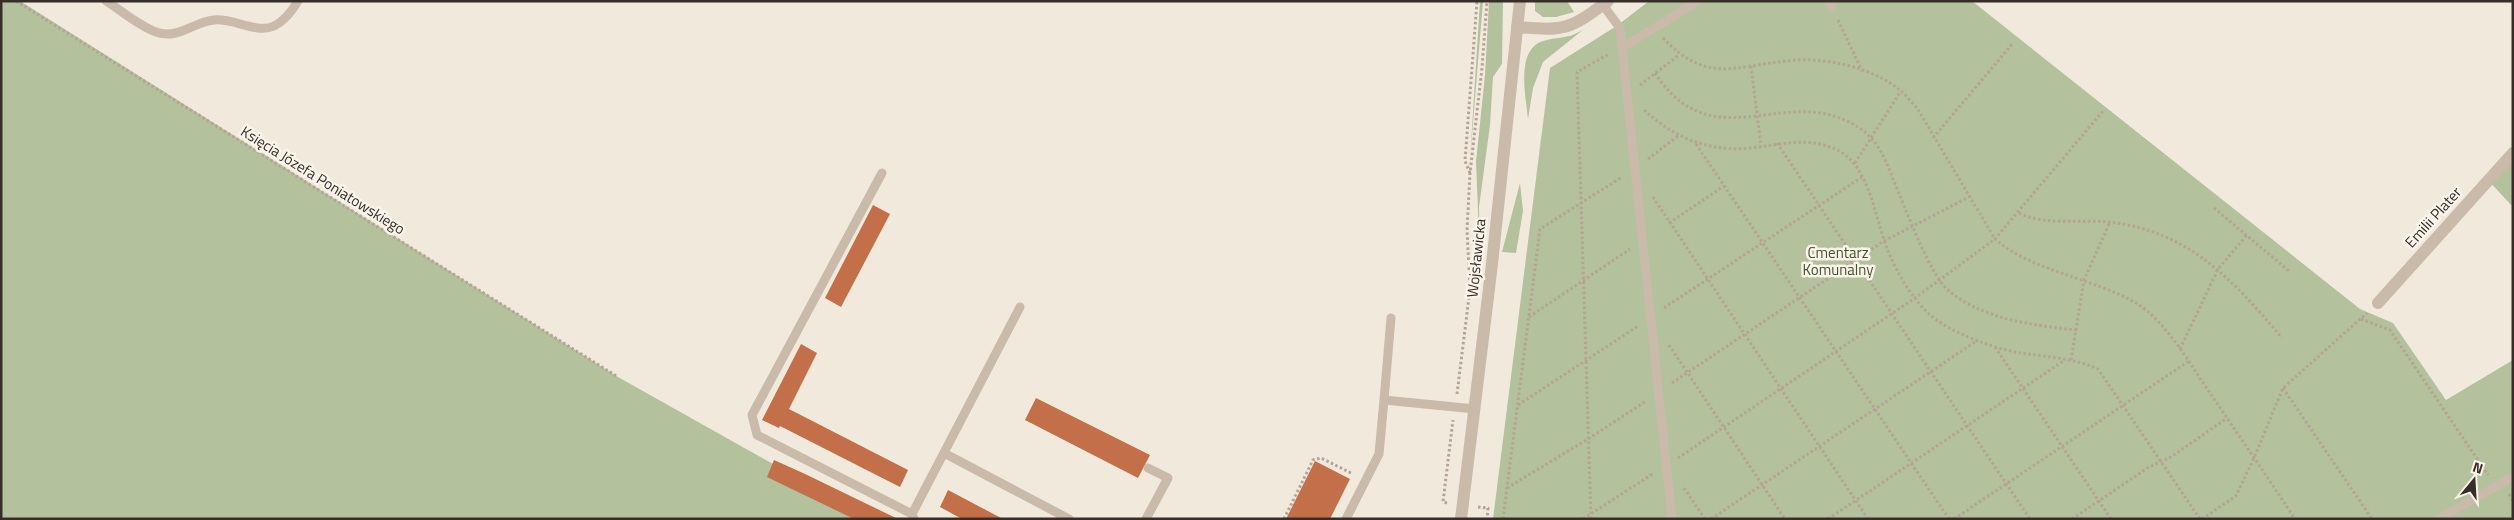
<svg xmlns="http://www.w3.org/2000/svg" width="2514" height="520" font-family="'Titillium Web',sans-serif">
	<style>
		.green { fill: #b3c19d }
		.building { fill: #c36f4a }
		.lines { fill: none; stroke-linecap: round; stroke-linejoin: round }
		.path { stroke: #b5a494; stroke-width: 3; stroke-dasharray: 2.5 2.5; stroke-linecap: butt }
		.service { stroke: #cabaa9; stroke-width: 9 }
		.minor { stroke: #cabaa9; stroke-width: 12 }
		.tertiary { stroke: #cabaa9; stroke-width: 12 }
		.labels { text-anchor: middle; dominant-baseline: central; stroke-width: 5; stroke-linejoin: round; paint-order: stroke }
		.street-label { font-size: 15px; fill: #372e29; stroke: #f9f3ea }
		.park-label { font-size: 15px; fill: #44552d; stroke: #f9f3ea }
	</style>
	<rect width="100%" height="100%" fill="#f2e9dd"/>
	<path class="green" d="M1 1H20L618 377 871 519H1Z
		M1480 1H1483L1470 160Z
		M1489 1H1503L1502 64 1493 77 1490 125 1479 207 1481 283 1476 162 1485 75Z
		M1535 1H1567L1574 12 1556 17H1543L1535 11Z
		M1649 1H1972L2360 309 2393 323 2446 400 2513 360V519H1493L1550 68 1618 25Z
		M1584 29 1543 62 1533 88 1528 119C1526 97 1515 50 1543 41 1560 36 1567 40 1584 29Z
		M2513 154V207L2487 179Z
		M1520 183 1523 211 1516 253 1502 252Z"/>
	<path class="building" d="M873 205 890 214 841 307 825 298Z
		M801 344 817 353 789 409 908 470 900 487 780 426 779 428 762 420Z
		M1036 398 1150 455 1138 478 1025 420Z
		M774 460 803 473 898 519H854L767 477Z
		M1315 461 1350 479 1330 519H1286Z
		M948 490 1003 519H962L940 507Z"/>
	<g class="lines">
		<path class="path" d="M16 1 618 377
			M1838 20 1862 71
			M1663 38C1706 83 1731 67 1786 61 1822 56 1873 67 1901 91 1907 96 1912 103 1917 108L1995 239C2031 271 2093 278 2136 303 2166 321 2192 367 2212 396 2240 437 2268 478 2295 519
			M1751 66 1761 146
			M1655 73C1712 160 1780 86 1851 123 1875 135 1884 155 1893 179 1904 204 1929 274 1948 290 1983 320 2033 325 2076 330
			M1640 85 1679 55
			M1644 110C1675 138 1708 152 1750 148 1781 145 1806 136 1835 149 1871 164 1875 222 1889 253 1898 275 1911 296 1928 313 1948 332 1994 349 2021 353 2046 357 2074 358 2098 369L2200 519
			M1933 138 2013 43
			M1777 143 2030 519
			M1696 144 1949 519
			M1648 159 1678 136
			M1855 163 1901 91
			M1470 173 1465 161 1477 1
			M1653 197 1868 519
			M2214 208 2289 271
			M2019 213C2045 226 2080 219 2109 222 2189 231 2233 280 2282 338
			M1669 223 1724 186
			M1664 308 1862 177
			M1529 317 1630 249
			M2361 319 2390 330 2488 475
			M1669 345 1785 519
			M1995 347 2111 519
			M2180 349 2218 269 2247 235
			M2071 360 2084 280 2110 222
			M1672 383 1884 241 1969 197
			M2283 388 2372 519
			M1457 394 1470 289 1467 230 1470 173 1482 68 1487 1
			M1518 405 1638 326
			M1678 458 1915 298 1995 239 2103 111
			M1507 488 1588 439 1646 401
			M1684 488 1705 519
			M2509 494 2513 501
			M1447 503 1443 502 1453 420
			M1478 507 1488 508 1487 519
			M1284 519 1313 460 1321 458 1353 474
			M1503 519 1540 229 1622 177
			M1583 519 1654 473
			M1591 519 1577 72 1609 54
			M1711 519 1978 340
			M1828 519 2065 360
			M1954 519 2189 361
			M2072 519 2149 467 2171 457 2227 418
			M2202 519 2236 496 2254 458 2283 388 2367 313"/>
		<path class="service" d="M106 1C122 11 139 26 156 32 178 40 193 22 214 20 234 18 256 34 274 26 285 21 292 11 298 1
			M1829 1 1832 7
			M1603 5 1620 28 1672 519
			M1622 48 1698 1
			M882 173 752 415 757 435 912 514
			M1391 318 1384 400 1475 409
			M944 453 1069 519
			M914 519 912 514 1020 307
			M1146 519 1168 478 1148 468
			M1346 519 1379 454 1384 400
			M2438 519 2513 477"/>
		<path class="minor" d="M1517 27C1565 31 1569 30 1608 1
			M2378 303 2513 153"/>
		<path class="tertiary" d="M1461 519 1492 264 1520 1"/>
	</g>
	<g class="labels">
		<g class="street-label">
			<text transform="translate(323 180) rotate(32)">Księcia Józefa Poniatowskiego</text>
			<text transform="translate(2433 217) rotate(-48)">Emilii Plater</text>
			<text transform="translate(1476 258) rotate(-84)">Wojsławicka</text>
		</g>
		<g class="park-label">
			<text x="1838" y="252">Cmentarz<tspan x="1838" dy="17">Komunalny</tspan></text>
		</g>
	</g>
	<rect width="2514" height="520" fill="none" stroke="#372e29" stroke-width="5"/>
	<g transform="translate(2474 480) rotate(18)" stroke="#f9f3ea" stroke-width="4" paint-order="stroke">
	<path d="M0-4L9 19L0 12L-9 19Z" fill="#372e29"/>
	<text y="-8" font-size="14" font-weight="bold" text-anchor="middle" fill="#372e29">N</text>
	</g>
</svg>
